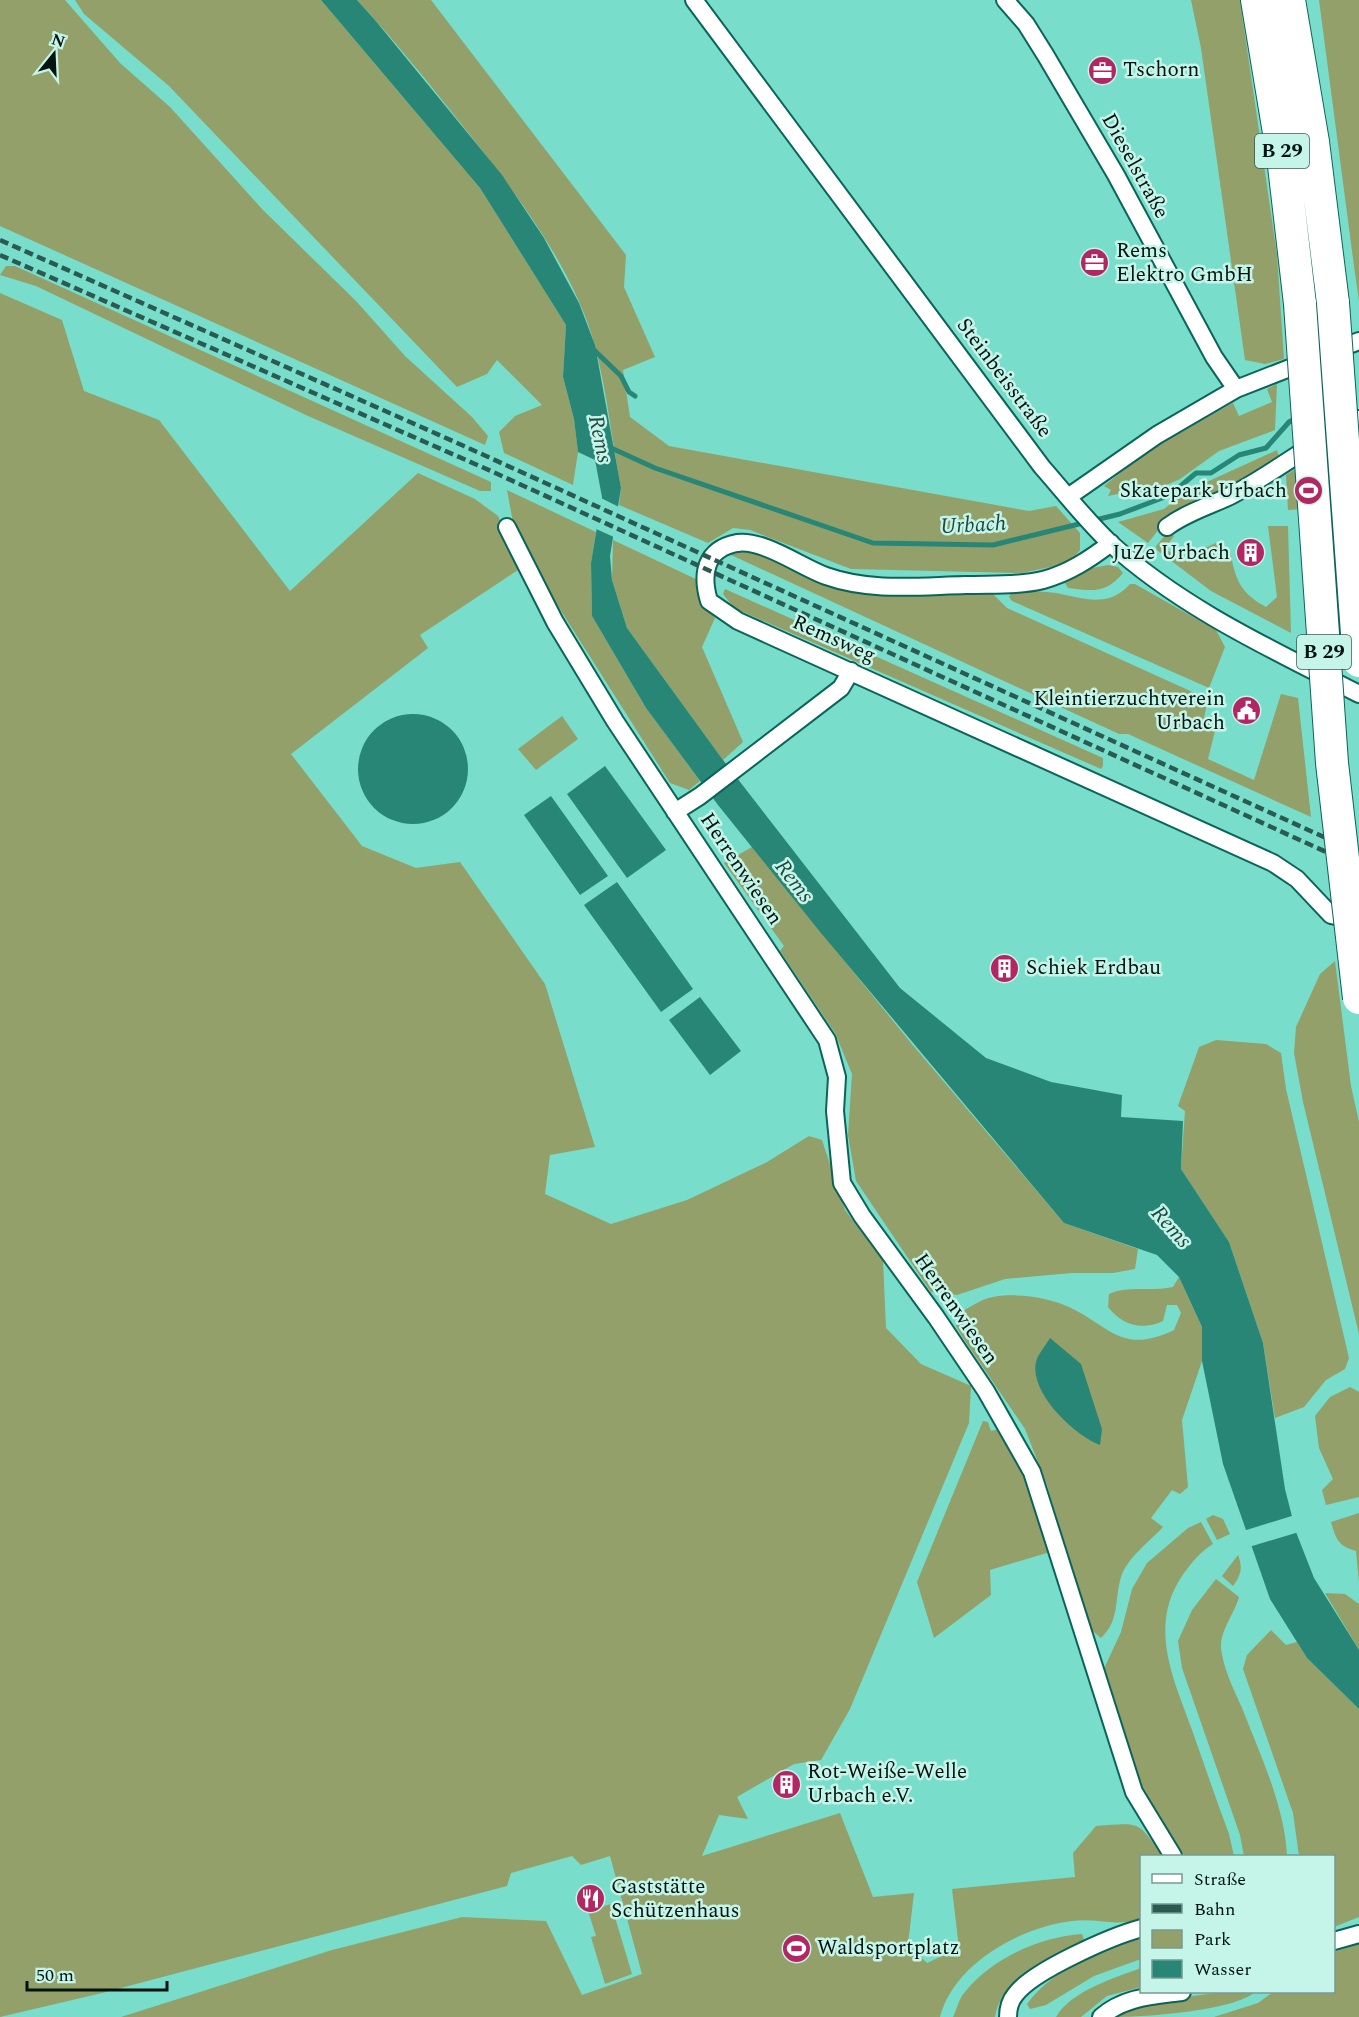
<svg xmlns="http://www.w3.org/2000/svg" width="1359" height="2017" font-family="Spectral,serif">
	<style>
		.green { fill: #93a06a }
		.water { fill: #288677 }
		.pier { fill: #78ddca }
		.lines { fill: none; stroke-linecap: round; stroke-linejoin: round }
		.stream { stroke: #288677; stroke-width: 5 }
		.street-casing { stroke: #0a6558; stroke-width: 20 }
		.highway-casing { stroke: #0a6558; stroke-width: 34 }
		.street { stroke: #fff; stroke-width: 16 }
		.highway { stroke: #fff; stroke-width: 32 }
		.rail { stroke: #2a5a51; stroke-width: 4.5; stroke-dasharray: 9 4.5; stroke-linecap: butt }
		.highway-bridge-casing { stroke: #0a6558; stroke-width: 34; stroke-linecap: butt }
		.highway-bridge { stroke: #fff; stroke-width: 32 }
		.labels { text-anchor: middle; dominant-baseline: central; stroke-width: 5; stroke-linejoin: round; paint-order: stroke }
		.shield { fill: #c5f4e9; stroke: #3b5650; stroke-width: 1.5 }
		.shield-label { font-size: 20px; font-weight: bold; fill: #00130f }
		.poi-label { font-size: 21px; fill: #00130f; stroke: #c5f4e9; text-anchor: start }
		.street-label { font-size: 21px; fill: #00130f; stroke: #c5f4e9 }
		.water-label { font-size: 22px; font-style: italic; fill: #204841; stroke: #c5f4e9 }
	</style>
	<rect width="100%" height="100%" fill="#78ddca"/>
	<path class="green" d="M0 0H65L120 63 170 107 263 210 357 302 405 356 472 417 488 436 485 445 0 226Z
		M75 0H321L480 188 566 325 563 377 574 419 578 452 573 485 504 453 499 432 515 416 542 405 497 360 487 374 457 387 169 86 84 14Z
		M357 0H431L626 255 624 287 655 357 623 370 630 417 669 446 1029 511 1056 506 1080 533V550L1069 563 1022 573 851 569 750 530 733 528 708 543 619 505 621 488C612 441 607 392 595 346 573 266 513 189 462 125 428 82 394 40 357 0Z
		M1191 0H1240L1277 255 1284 359 1265 364 1245 360 1201 48Z
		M1319 0H1359V301L1354 266Z
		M6 266H15L491 482V491H480L308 416 36 286 0 275Z
		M0 293 62 320 84 391 159 420 290 591 418 473 475 499 498 516 521 568 420 635 428 648 291 754 362 846 416 868 460 862 545 984 595 1147 550 1155 545 1194 611 1224 687 1200 767 1162 809 1136 822 1140 845 1210 883 1261 886 1328 921 1364 971 1386 969 1423 850 1709 821 1760 794 1764 737 1797 748 1819 719 1815 702 1856 840 1813 873 1897 914 1893 908 1944 927 1963 959 1948 952 1889 1075 1877 1073 1853 1096 1826C1142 1823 1136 1820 1163 1856H1142L1141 1919C1113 1927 1098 1918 1072 1921 1021 1927 954 1963 940 2017H121L332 1950 462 1917 546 1921 582 1995 642 1974 610 1856 581 1865 572 1856 511 1873 507 1886 102 1993 0 2017Z
		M1277 384 1275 430 1219 451 1180 479 1151 492 1132 491 1108 496 1111 490 1104 486 1149 450 1233 403 1239 416 1272 402 1267 389Z
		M1277 450 1280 460 1237 486 1170 515 1148 543 1118 522 1164 509 1187 491Z
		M1328 450 1330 507 1288 510 1286 475Z
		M507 490 596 532 591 563 592 616 646 708 700 781 689 790 670 783 532 565 515 533Z
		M1268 526H1288L1291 633 1211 591 1157 550 1156 546 1169 531 1174 536 1165 548 1182 561 1193 553 1216 543 1230 550C1235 579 1240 593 1266 607L1277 597Z
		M613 540 700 581 701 600 715 618 702 647 743 742 723 760 627 628 612 580Z
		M749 548 837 588 858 592 988 589 1007 608 1208 699 1204 718 1217 723 1208 759 1254 780 1281 694 1298 698 1311 817 1128 734H1119L729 554 733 549Z
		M1108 565 1118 567 1123 573C1105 594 1093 591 1068 588L1065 583 1082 570Z
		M1130 584H1135L1216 630 1225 647 1209 688 1012 601 1009 597 1013 590C1027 591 1042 591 1056 593 1083 598 1108 609 1130 584Z
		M725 589 1103 758V766L1101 769 734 608 723 594Z
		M562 716 578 739 536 770 518 749Z
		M752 847 911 1043 1064 1223 1138 1249 1135 1269 1113 1273H1072L1005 1279 957 1295 931 1292 856 1181 848 1135 852 1074 835 1033 780 951 784 946 724 863Z
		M1335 961 1351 1086 1359 1122V1334L1303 1102 1294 1053 1296 1027 1320 974Z
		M1216 1040 1266 1044 1281 1053 1286 1089 1349 1358 1345 1369 1326 1380 1304 1407 1275 1418 1263 1343 1229 1242 1181 1169 1185 1111 1178 1106 1199 1047Z
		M1179 1277 1202 1327V1361L1182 1420 1188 1487 1180 1494 1172 1490 1151 1518 1163 1527C1150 1541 1127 1558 1121 1577 1114 1601 1120 1620 1101 1638L1088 1627 1047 1485 1025 1429 963 1338 956 1326 958 1314C966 1309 974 1304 983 1300 1006 1291 1046 1296 1069 1307 1111 1327 1122 1355 1174 1330L1181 1313 1177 1305H1167L1163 1321C1141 1331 1122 1325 1108 1307L1109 1294C1128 1285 1152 1292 1173 1287Z
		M1350 1387 1359 1392V1497L1326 1505 1322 1490 1333 1479 1319 1448 1315 1416 1330 1397Z
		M983 1421 988 1422 991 1431 1004 1428 1029 1476 1050 1552 990 1570 991 1595 934 1638 917 1582Z
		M1359 1513V1582L1356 1551C1338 1546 1336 1539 1331 1522Z
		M1213 1515 1223 1519 1230 1534 1217 1540 1206 1519Z
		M1201 1522 1213 1544C1200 1552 1193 1561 1184 1573 1147 1625 1173 1677 1192 1730 1204 1764 1216 1799 1229 1834L1234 1856H1184L1145 1793 1101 1675 1121 1632 1132 1589 1147 1563 1188 1528Z
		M1238 1555C1243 1568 1241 1575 1233 1586L1222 1576Z
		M1216 1579 1239 1597C1235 1613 1220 1630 1221 1648 1223 1668 1234 1690 1242 1708 1260 1754 1285 1807 1287 1856H1244L1240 1835 1182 1668 1178 1641 1192 1610Z
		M1325 1593 1345 1594 1359 1604V1650Z
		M1271 1630 1286 1645 1297 1642 1307 1658 1359 1709V1917L1334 1927V1856H1299L1293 1813 1243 1669 1247 1655Z
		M611 1904 632 1974 605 1984 591 1937 596 1936 588 1911Z
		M1082 1934 1084 1940C1051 1957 1001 1977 995 2017H953C957 2009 959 1998 965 1992 992 1958 1040 1937 1082 1934Z
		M1141 1937V1959L1094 1976 1046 2005 1030 2009 1027 2004C1055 1967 1099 1952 1141 1937Z
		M1359 1944V2017H1214L1258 2003 1273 1992H1334V1952Z
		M1141 1968V1987L1107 1996 1081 2017H1056C1071 1991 1114 1978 1141 1968Z
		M1224 1992H1255C1233 2011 1145 2017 1115 2017L1120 2013 1161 2000Z"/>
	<path class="water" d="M321 0H357L375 20 502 175 544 238 579 303 595 345 621 488 610 556 612 580 627 628 723 760 900 988 986 1058 1051 1082 1122 1095 1121 1117 1183 1121 1181 1169 1229 1242 1263 1343 1285 1489 1296 1532 1314 1578 1359 1650V1709L1307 1658 1270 1599 1223 1464 1202 1361V1327L1179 1277 1157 1255 1064 1223 821 933 718 805 646 708 592 616 591 563 602 497 595 460 578 452 574 419 563 377 566 325 480 188Z
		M358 769a55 55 0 1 1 110 0a55 55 0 1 1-110 0Z
		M605 766 666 850 627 878 567 794Z
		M551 796 608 876 580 895 524 815Z
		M617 882 693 989 661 1012 584 905Z
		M700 997 741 1051 710 1075 669 1020Z
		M1050 1338 1081 1364 1102 1429 1100 1445C1075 1436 1029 1393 1036 1362 1038 1354 1046 1345 1050 1338Z"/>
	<path class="pier" d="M599 497 621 508 616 538 594 528Z
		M1295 1515 1299 1532 1249 1547 1243 1531Z"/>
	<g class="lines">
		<path class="stream" d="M593 349 621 376 629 392 635 396
			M609 447 655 468 873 543 993 545 1120 514 1170 495 1196 473H1211L1239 455 1266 448 1289 422 1298 417"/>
		<defs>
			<path id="street" d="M694 0 1042 467C1064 492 1085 519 1109 542 1181 608 1273 650 1359 694
				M1005 0 1026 24 1046 56 1116 175 1214 357 1236 389
				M1068 497 1157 435 1236 389 1359 341
				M507 527 555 622 615 721 827 1040 837 1077 835 1111 842 1183 862 1216 936 1317 986 1391 1032 1472 1134 1792 1173 1856
				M1167 527C1187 512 1210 506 1232 495 1276 472 1314 440 1359 419
				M1111 543C1090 559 1069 573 1043 580 1019 586 991 584 966 585 919 586 871 592 826 576 801 567 763 539 737 543 705 549 701 574 709 601L738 621 1273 863 1297 879 1331 915 1354 920
				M675 812 700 796 841 688 851 671
				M1334 1941 1359 1934
				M1008 2017C1008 2010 1010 2001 1015 1995 1032 1971 1112 1936 1142 1928
				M1101 2017C1124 1997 1152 1996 1182 1992"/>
			<path id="highway" d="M1257 0 1283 157 1300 304
				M1289 0 1313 142 1333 303"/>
		</defs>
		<use href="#street" class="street-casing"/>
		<use href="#highway" class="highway-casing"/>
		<use href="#street" class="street"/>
		<use href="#highway" class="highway"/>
		<path class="rail" d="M0 240 464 446 1359 853
			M0 255 491 471 1359 867"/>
		<defs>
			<path id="highway-bridge" d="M1333 303 1359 661
				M1300 304 1332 763 1359 998"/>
		</defs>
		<use href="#highway-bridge" class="highway-bridge-casing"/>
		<use href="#highway-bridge" class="highway-bridge"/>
	</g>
	<defs>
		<symbol id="office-disc" viewBox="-11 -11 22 22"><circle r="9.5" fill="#b22763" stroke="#c5f4e9"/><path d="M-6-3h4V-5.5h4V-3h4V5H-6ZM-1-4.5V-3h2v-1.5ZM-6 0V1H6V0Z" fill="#fff"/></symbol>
		<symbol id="stadium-disc" viewBox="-11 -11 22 22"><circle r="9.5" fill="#b22763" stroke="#c5f4e9"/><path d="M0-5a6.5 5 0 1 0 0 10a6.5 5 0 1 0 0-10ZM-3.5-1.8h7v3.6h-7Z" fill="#fff"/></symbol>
		<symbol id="building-disc" viewBox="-11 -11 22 22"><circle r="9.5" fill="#b22763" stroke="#c5f4e9"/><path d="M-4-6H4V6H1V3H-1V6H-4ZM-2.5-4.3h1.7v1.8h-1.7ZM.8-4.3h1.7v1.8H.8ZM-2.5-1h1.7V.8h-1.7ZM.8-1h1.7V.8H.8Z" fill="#fff"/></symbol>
		<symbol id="civic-disc" viewBox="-11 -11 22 22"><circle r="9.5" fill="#b22763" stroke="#c5f4e9"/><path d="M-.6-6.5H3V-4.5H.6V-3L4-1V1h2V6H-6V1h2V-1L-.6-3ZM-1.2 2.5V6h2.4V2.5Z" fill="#fff"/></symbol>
		<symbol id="restaurant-disc" viewBox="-11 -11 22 22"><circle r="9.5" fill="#b22763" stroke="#c5f4e9"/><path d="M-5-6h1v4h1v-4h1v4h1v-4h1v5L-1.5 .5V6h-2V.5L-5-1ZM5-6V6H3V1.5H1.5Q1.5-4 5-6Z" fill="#fff"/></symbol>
	</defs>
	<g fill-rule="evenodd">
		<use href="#office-disc" x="1086" y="54" width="33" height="33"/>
		<use href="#office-disc" x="1078" y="246" width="33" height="33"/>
		<use href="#stadium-disc" x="1292" y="474" width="33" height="33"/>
		<use href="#building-disc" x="1234" y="536" width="33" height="33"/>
		<use href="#civic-disc" x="1230" y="694" width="33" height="33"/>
		<use href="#building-disc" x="988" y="952" width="33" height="33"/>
		<use href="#building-disc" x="770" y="1768" width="33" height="33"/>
		<use href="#restaurant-disc" x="574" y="1882" width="33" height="33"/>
		<use href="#stadium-disc" x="780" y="1932" width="33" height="33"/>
	</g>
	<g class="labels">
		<g class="shield">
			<rect x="1255" y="134" width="54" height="34" rx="4.5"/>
			<rect x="1297" y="635" width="54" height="34" rx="4.5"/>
		</g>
		<g class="shield-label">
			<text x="1282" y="151">B 29</text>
			<text x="1324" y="652">B 29</text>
		</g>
		<g class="poi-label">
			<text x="1123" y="70">Tschorn</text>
			<text x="1116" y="251">Rems<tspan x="1116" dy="24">Elektro GmbH</tspan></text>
			<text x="1287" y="491" text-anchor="end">Skatepark Urbach</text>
			<text x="1230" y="553" text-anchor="end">JuZe Urbach</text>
			<text x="1225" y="699" text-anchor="end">Kleintierzuchtverein<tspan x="1225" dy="24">Urbach</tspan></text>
			<text x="1026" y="968">Schiek Erdbau</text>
			<text x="807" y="1772">Rot-Weiße-Welle<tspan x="807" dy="24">Urbach e.V.</tspan></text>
			<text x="611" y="1887">Gaststätte<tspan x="611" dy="24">Schützenhaus</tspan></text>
			<text x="817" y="1948">Waldsportplatz</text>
		</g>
		<g class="street-label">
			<text transform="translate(1135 166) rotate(61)">Dieselstraße</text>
			<text transform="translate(1004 378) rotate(53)">Steinbeisstraße</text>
			<text transform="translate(834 639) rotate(24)">Remsweg</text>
			<text transform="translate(741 869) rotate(56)">Herrenwiesen</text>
			<text transform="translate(956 1309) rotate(55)">Herrenwiesen</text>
		</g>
		<g class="water-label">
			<text transform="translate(600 439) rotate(78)">Rems</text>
			<text transform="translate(973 525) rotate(-3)">Urbach</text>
			<text transform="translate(794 881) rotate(52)">Rems</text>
			<text transform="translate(1171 1227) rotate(48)">Rems</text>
		</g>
	</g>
	<rect x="1140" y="1855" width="195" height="138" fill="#c5f4e9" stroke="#769a92" stroke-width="1.5"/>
	<rect x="1152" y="1874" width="30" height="9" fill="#ffffff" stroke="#769a92" stroke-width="1.5"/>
	<text x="1194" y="1885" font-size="18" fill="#00130f">Straße</text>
	<rect x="1152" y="1904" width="30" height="9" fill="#2a5a51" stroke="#769a92" stroke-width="1.5"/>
	<text x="1194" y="1915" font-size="18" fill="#00130f">Bahn</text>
	<rect x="1152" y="1930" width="30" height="18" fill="#93a06a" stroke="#769a92" stroke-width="1.5"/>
	<text x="1194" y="1945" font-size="18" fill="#00130f">Park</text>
	<rect x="1152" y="1960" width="30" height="18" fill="#288677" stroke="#769a92" stroke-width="1.5"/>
	<text x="1194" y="1975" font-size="18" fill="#00130f">Wasser</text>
	<g transform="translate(54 54) rotate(18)" stroke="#c5f4e9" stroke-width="4.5" paint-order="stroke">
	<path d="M0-4.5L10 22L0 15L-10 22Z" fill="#00130f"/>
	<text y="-9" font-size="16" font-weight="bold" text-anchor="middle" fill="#00130f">N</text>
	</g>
	<path d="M27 1981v9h140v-9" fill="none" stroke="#00130f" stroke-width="3"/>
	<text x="36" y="1981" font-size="18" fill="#00130f" stroke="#c5f4e9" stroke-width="4.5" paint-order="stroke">50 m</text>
</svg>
